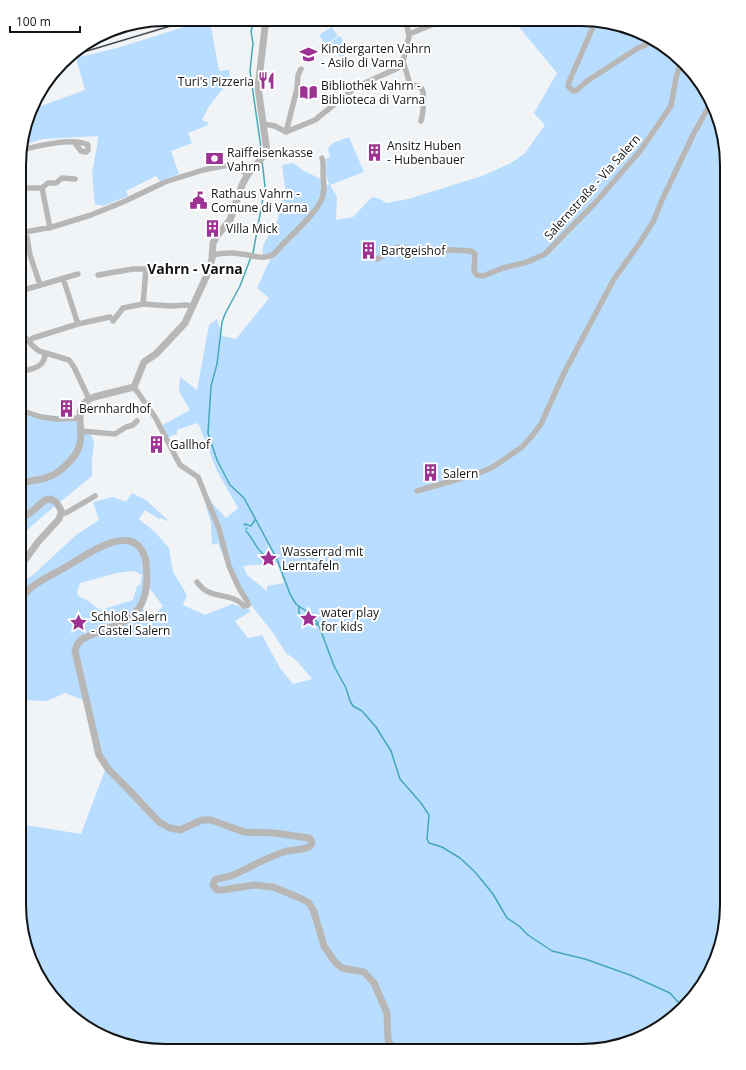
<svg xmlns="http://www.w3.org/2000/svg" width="746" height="1070" font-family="'Open Sans',sans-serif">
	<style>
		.green { fill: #b8ddfe; fill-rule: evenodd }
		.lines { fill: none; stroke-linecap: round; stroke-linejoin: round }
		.stream { stroke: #44a9b4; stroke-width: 1.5 }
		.minor { stroke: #b8b7b5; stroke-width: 5.5 }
		.tertiary { stroke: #b8b7b5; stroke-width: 7 }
		.motorway { stroke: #74726e; stroke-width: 10 }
		.rail { stroke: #484a4c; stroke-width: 1.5 }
		.labels { text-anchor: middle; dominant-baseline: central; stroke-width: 4; stroke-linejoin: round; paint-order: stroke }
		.poi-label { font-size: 12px; fill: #121415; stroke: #fff; text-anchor: start }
		.street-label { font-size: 12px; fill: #121415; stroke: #fff }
		.quarter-label { font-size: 14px; font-weight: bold; fill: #121415; stroke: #fff }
		.rim { fill: none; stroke: #121415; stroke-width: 2 }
	</style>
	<rect width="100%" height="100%" fill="#f1f4f7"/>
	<path class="green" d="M513 20H600L670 49 712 101 727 165V915L702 986 645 1036 581 1051 146 1050 76 1021 34 969 19 905V824L81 834 105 770 95 754 84 700 65 693 47 701 22 700 19 708 20 576 24 580 32 576 76 535 99 520 93 502 113 497 126 502 132 493 146 500 170 522 161 518 159 519 145 510 139 519 155 532 169 548 173 572 187 595 183 605 205 615 232 604 249 609 250 612 235 621 248 638 262 635 280 668 293 684 312 679 297 661 286 653 273 633 251 605 231 575 218 543 212 545 211 523 202 492 226 518 238 508 217 471 199 425 197 423 177 430V434L169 437 167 436 161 426 190 410 179 391 180 377 197 390 209 325 217 319 222 336 236 339 269 298 257 288 272 255 264 256C260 247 266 241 270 233L274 234 285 188 282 165 293 163 304 171 321 179 322 185H329L325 171 327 165 325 159 330 157 328 148 333 143 349 137 364 172 330 185 337 197 336 220 353 217 372 197 380 199 386 203 408 199 482 176 511 163 525 153 545 125 534 113 557 73ZM277 563 284 583 267 586V591L247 575 243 566ZM134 571 142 575 140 585 137 586 133 600 100 610 88 601 78 596 77 592 80 583 117 573ZM147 585 163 606 154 615 140 607Z
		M210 22 219 71 229 70 230 80 209 106 202 120 209 123 208 125 188 133 192 143 171 151 179 174 160 181 156 176 126 191 128 196 103 206 95 204 92 173 97 146 98 136 43 139 20 146 33 109 85 90 76 58 117 48 197 23Z
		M332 27 338 36 325 45 319 35Z
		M340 36 348 50 346 51 347 54 341 58 334 47C329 45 325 47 322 51L319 48 322 43 325 46Z
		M20 410 41 417 80 418 81 431 92 436 94 444 92 459V476C68 496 42 515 20 537Z"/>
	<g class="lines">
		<path class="stream" d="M255 19 251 31 253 43 250 71 262 155
			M253 253 265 187 262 160
			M251 257 240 286 225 314 222 322 217 364 211 386 208 433 217 460 230 485 244 498 277 559 290 594 296 604 310 614 318 623 334 666 346 688 350 701 353 706 362 711 376 727 391 751 400 779 421 803 429 815 427 839 429 843 442 847 460 858 475 872 493 894 507 918 519 926 528 935 552 951 585 959 630 975 670 993 677 1001 682 1004
			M244 525 245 524 251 526 255 520
			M246 529 247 528
			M246 531C257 543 257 557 277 559
			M299 606V613L303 620 319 625"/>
		<path class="minor" d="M596 20 569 82 568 86 573 91 577 90 587 81 638 48 652 42
			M321 24 326 21 338 20
			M409 34 444 20
			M403 61 410 84C413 86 419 85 422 89 425 95 423 114 421 121
			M264 124 275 126 286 132
			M286 132 315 120 356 87 398 68 403 61 409 37 406 20
			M286 132 297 89 298 75 301 69
			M20 151C35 146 74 137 88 145V150L86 152 81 151 75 143
			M21 188H42L50 228
			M42 188 48 183H56L62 178 75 179
			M26 232 30 255 40 285
			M20 233 52 227 91 215 123 202 165 182 203 170 228 165 235 167 248 174
			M212 255C222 253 231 252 241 254 253 255 263 261 274 254 287 238 319 213 323 195 325 187 323 180 323 173 323 168 324 164 322 158
			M377 259 398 247 412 249H435L471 251 475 254 474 271 477 275 483 276 503 268 527 262 545 254 595 203 640 151 671 106 676 78 681 62
			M98 275 133 269H171
			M63 278 78 324
			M20 291 78 274
			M143 304 170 306 187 305 193 307
			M113 321 123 308 143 304 146 269
			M20 332 34 347 39 351 69 360 74 367 89 399
			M28 341 33 338 78 324 110 317
			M20 371C32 370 45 367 45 354
			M134 387 155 417 180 465 198 477 219 529 229 566 239 588 247 601 248 605 244 606C242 604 239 601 236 600 222 593 208 598 197 582
			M20 410 41 417 57 419 80 418
			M81 431 115 434 126 427 133 425 137 421
			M417 491 479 473 493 467 522 447 531 437 541 424 564 373 614 279 641 241 654 220 662 200 694 133 712 101
			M61 513H66L95 496"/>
		<path class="tertiary" d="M20 484C33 479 46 481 58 472 67 465 78 454 80 443 84 426 71 405 94 397L134 387 144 362 156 354 185 323 207 275 212 259 213 243 217 236 230 220 242 185 248 174 267 152 258 87 265 27 268 19
			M20 567 38 542 59 519 61 513V510L56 502 51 499 45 500 30 513 20 519
			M20 600C30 584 50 576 66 567 85 556 131 521 144 555 147 561 146 569 147 576 147 590 144 605 133 615 119 628 97 630 81 640L77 645 75 651 99 755 109 770 127 788 159 822 170 828 180 830 202 820H211L244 832 275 833 309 838 311 840 312 843C309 851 295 849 287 851 267 857 251 867 233 875 227 878 221 877 215 880L213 885 217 890H222L254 885 273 887 300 898 309 903 314 912 324 946 335 962 342 968 364 972 374 983 387 1013 388 1039 390 1044 397 1050"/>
		<path class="motorway" d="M108 32 136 24"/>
		<path class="rail" d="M67 57 194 19"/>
	</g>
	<defs>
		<symbol id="school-bare" viewBox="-9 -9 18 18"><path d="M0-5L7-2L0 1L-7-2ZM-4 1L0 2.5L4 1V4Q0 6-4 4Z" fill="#9e3293" stroke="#fff" stroke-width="2.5" paint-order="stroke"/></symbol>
		<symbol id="restaurant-bare" viewBox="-9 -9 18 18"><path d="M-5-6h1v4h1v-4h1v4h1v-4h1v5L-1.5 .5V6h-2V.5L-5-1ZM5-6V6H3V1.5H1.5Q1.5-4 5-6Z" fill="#9e3293" stroke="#fff" stroke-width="2.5" paint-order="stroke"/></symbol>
		<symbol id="library-bare" viewBox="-9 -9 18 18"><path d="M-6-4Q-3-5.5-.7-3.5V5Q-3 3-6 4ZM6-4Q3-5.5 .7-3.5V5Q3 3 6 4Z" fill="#9e3293" stroke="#fff" stroke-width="2.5" paint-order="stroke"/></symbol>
		<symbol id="building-bare" viewBox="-9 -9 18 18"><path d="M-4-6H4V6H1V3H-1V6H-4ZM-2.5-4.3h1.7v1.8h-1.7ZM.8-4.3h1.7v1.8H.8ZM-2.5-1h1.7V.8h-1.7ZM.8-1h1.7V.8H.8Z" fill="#9e3293" stroke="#fff" stroke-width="2.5" paint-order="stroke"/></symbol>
		<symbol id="bank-bare" viewBox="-9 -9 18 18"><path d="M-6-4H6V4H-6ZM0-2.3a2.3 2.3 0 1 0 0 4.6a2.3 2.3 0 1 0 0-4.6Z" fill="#9e3293" stroke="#fff" stroke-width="2.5" paint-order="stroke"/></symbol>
		<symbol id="civic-bare" viewBox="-9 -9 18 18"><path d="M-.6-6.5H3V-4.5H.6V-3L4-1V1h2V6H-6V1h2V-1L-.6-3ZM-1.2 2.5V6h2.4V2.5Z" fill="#9e3293" stroke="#fff" stroke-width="2.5" paint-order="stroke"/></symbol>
		<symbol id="sight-bare" viewBox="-9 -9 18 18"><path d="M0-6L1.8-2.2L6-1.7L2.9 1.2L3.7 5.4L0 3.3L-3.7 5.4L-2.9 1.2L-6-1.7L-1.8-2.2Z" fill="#9e3293" stroke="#fff" stroke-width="2.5" paint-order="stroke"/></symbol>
	</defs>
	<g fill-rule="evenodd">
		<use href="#school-bare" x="296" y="42" width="25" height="25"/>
		<use href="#restaurant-bare" x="254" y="68" width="25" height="25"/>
		<use href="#library-bare" x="296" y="80" width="25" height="25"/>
		<use href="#building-bare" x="362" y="140" width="25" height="25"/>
		<use href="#bank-bare" x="202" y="146" width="25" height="25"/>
		<use href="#civic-bare" x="186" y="188" width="25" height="25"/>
		<use href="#building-bare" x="200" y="216" width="25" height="25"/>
		<use href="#building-bare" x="356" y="238" width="25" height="25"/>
		<use href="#building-bare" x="54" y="396" width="25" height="25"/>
		<use href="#building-bare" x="144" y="432" width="25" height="25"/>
		<use href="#building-bare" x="418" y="460" width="25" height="25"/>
		<use href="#sight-bare" x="256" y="546" width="25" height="25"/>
		<use href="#sight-bare" x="296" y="606" width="25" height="25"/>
		<use href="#sight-bare" x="66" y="610" width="25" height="25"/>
	</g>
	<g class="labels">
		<g class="poi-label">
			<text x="321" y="48">Kindergarten Vahrn<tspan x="321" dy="14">- Asilo di Varna</tspan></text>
			<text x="254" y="81" text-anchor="end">Turi's Pizzeria</text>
			<text x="321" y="85">Bibliothek Vahrn -<tspan x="321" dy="14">Biblioteca di Varna</tspan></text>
			<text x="387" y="145">Ansitz Huben<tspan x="387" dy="14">- Hubenbauer</tspan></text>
			<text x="227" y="152">Raiffeisenkasse<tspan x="227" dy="14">Vahrn</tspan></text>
			<text x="211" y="193">Rathaus Vahrn -<tspan x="211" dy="14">Comune di Varna</tspan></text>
			<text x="226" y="228">Villa Mick</text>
			<text x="381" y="250">Bartgeishof</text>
			<text x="79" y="408">Bernhardhof</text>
			<text x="170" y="444">Gallhof</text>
			<text x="443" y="473">Salern</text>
			<text x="282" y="551">Wasserrad mit<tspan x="282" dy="14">Lerntafeln</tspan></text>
			<text x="321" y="612">water play<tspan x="321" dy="14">for kids</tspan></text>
			<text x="91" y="616">Schloß Salern<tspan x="91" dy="14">- Castel Salern</tspan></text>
		</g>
		<g class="street-label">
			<text transform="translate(592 187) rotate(-48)">Salernstraße - Via Salern</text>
		</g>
		<g class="quarter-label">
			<text x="195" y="268">Vahrn - Varna</text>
		</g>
	</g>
	<path d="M0 0H746V1070H0ZM165 26H581A139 139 0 0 1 720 165V905A139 139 0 0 1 581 1044H165A139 139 0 0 1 26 905V165A139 139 0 0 1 165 26Z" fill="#fff" fill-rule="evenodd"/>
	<path class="rim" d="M165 26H581A139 139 0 0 1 720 165V905A139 139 0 0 1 581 1044H165A139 139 0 0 1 26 905V165A139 139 0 0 1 165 26Z"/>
	<path d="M10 26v6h70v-6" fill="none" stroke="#121415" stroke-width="2"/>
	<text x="16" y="26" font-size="12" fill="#121415" stroke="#ffffff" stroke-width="3" paint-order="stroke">100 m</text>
</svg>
